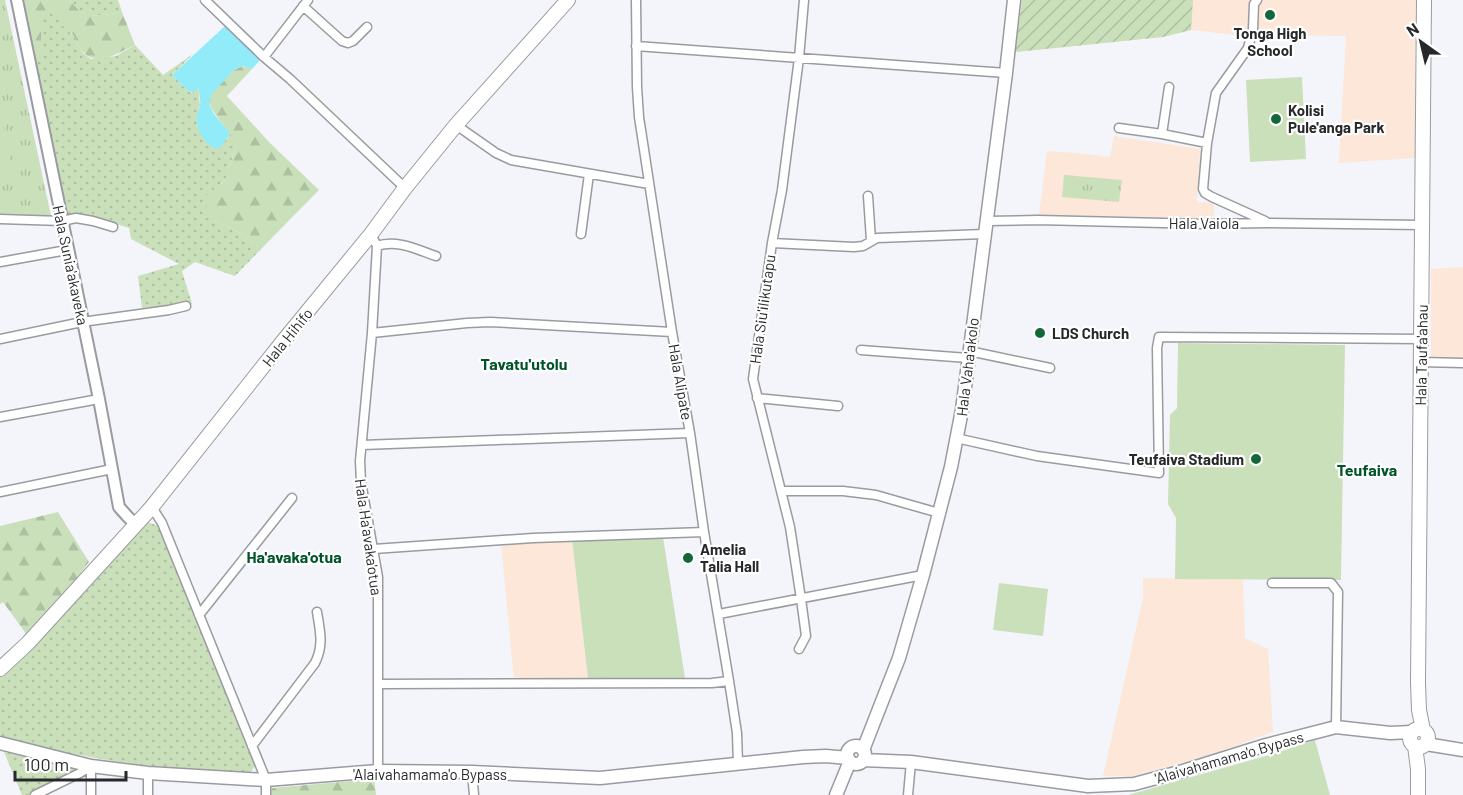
<svg xmlns="http://www.w3.org/2000/svg" width="1463" height="795" font-family="Barlow,sans-serif">
	<style>
		.education { fill: #fce7d9 }
		.grass { fill: url(#grass-dots) }
		.forest { fill: url(#forest-firs) }
		.park { fill: url(#park-tufts) }
		.garden { fill: url(#garden-furrows) }
		.pitch { fill: #cae0bb }
		.water { fill: #91ebf9 }
		.lines { fill: none; stroke-linecap: round; stroke-linejoin: round }
		.minor-casing { stroke: #999ba0; stroke-width: 11 }
		.tertiary-casing { stroke: #999ba0; stroke-width: 14 }
		.secondary-casing { stroke: #999ba0; stroke-width: 15 }
		.primary-casing { stroke: #999ba0; stroke-width: 16 }
		.minor { stroke: #fff; stroke-width: 8 }
		.tertiary { stroke: #fff; stroke-width: 10 }
		.secondary { stroke: #fff; stroke-width: 12 }
		.primary { stroke: #fff; stroke-width: 14 }
		.poi-dot { fill: #136839; stroke: #fff; stroke-width: 2 }
		.labels { text-anchor: middle; dominant-baseline: central; stroke-width: 4.5; stroke-linejoin: round; paint-order: stroke }
		.poi-label { font-size: 15px; font-weight: bold; fill: #27282a; stroke: #fff; text-anchor: start }
		.street-label { font-size: 15px; fill: #27282a; stroke: #fff }
		.neighbourhood-label { font-size: 16px; font-weight: bold; fill: #00542a; stroke: #fff }
	</style>
	<defs>
		<pattern id="grass-dots" width="8" height="8" patternUnits="userSpaceOnUse" patternTransform="scale(1.5)"><rect width="8" height="8" fill="#cae0bb"/><path d="M2 2h.1M6 6h.1" fill="none" stroke="#aec0a1" stroke-width="1.8" stroke-linecap="round"/></pattern>
		<pattern id="forest-firs" width="22" height="20" patternUnits="userSpaceOnUse" patternTransform="scale(1.5)"><rect width="22" height="20" fill="#cae0bb"/><path d="M5 1l3.5 6h-7zM16 11l3.5 6h-7z" fill="#aec0a1"/></pattern>
		<pattern id="park-tufts" width="24" height="20" patternUnits="userSpaceOnUse" patternTransform="scale(1.5)"><rect width="24" height="20" fill="#cae0bb"/><path d="M3 7l-1-3M5 7V3M7 7l1-3M15 17l-1-3M17 17v-4M19 17l1-3" fill="none" stroke="#aec0a1"/></pattern>
		<pattern id="garden-furrows" width="10" height="10" patternUnits="userSpaceOnUse" patternTransform="scale(1.5)"><rect width="10" height="10" fill="#cae0bb"/><path d="M-1 1l2-2M0 10L10 0M9 11l2-2" fill="none" stroke="#aec0a1"/></pattern>
	</defs>
	<rect width="100%" height="100%" fill="#f3f5fb"/>
	<path class="education" d="M1022 0H1416L1415 158 1339 163 1346 36 1236 35 1191 30 1163 37 1015 52Z
		M1114 136 1200 149 1197 202 1214 203V216L1205 218 1039 215 1047 151 1077 153 1110 157Z
		M1463 267V360L1436 361 1431 357V269Z
		M572 539 588 679 514 680 501 543Z
		M1143 578 1243 579 1245 638 1268 649 1273 732 1219 752 1133 776H1103L1143 598Z"/>
	<path class="grass" d="M70 0H118L122 12C100 15 85 22 70 0Z
		M46 10 56 14 67 30 74 36 77 43 83 53 91 59 116 56 135 45 163 75 193 54 172 75 187 90 192 93 198 86 200 106 197 117V126L223 144 230 133 237 143 225 181 220 184 215 221 246 236 261 249 235 276 195 262 182 271 192 304 142 308 138 276 179 264 131 239 129 228 100 219 70 215 65 212 33 58 41 51V16Z
		M147 522 159 526 255 766 251 772C166 771 83 760 1 736L0 733V676L33 646Z
		M4 752 76 767V772L30 795H22Z"/>
	<path class="forest" d="M20 0H70C85 22 100 15 122 12L135 45C119 52 98 68 83 52 78 47 77 41 74 36 72 33 68 32 66 30 58 20 60 16 47 11L41 16V52L33 58Z
		M244 66 252 69 227 96 270 143 319 190 261 249C255 244 249 238 242 234 222 223 203 223 206 195L225 181 237 143C232 136 210 109 209 103 208 95 216 88 221 83 230 74 232 69 244 66Z
		M58 512 89 562 61 599 27 635 3 602 0 604V526Z
		M374 779 376 795H270L272 788Z"/>
	<path class="park" d="M0 0H5L51 216 0 215Z
		M1064 175 1122 180 1119 202 1062 197Z"/>
	<path class="garden" d="M1022 0H1193L1191 30 1163 37 1015 52Z"/>
	<path class="pitch" d="M1302 77 1306 159 1250 162 1246 80Z
		M0 107 12 167 0 170Z
		M1178 343 1345 345 1341 580 1175 579 1176 518 1168 504 1170 415 1177 408Z
		M663 537 685 678 588 679 572 539Z
		M999 583 1048 589 1043 636 993 630Z
		M1315 740 1330 795H1128L1276 753Z"/>
	<path class="water" d="M225 26 261 59 252 69 244 66 235 69 211 95 209 104 214 114 230 133 223 144 219 149C205 147 195 129 197 116 197 113 199 110 200 107 201 101 199 93 198 87L193 93 187 90 172 75Z"/>
	<g class="lines">
		<defs>
			<path id="minor" d="M205 0 264 57 290 79 405 188
				M636 0 637 87 639 117 672 332 690 433 704 532 729 681 737 733 738 764
				M1257 0 1254 4 1253 29 1248 48 1216 93 1207 143 1203 189 1205 193 1212 197 1265 221
				M303 6 342 41 348 43 353 41 367 27
				M636 46 1006 73
				M264 57 308 0
				M456 125 496 153 511 160 649 184
				M1119 128 1162 134 1207 143
				M1162 134 1169 87
				M868 196 871 240
				M0 219 62 221 76 218 93 221 113 227
				M986 221 1038 220 1205 224 1268 223 1422 225
				M371 234 377 246 372 333 360 461 361 482 378 577V771
				M581 234 589 174
				M772 243 854 247 863 246 877 238 984 234
				M377 246C397 239 418 250 436 256
				M0 262 67 250
				M372 333 467 323 490 322 672 332
				M0 339 82 322 169 310 186 306
				M861 350 968 358
				M969 351 1050 368
				M1420 362 1463 363
				M757 398 838 406
				M0 417 99 399
				M956 438 1037 456 1159 473 1157 348 1159 337 1421 339
				M362 445 690 433
				M782 491H843L876 495 939 513
				M0 492 112 469
				M151 508 155 512 162 523 266 780V795
				M374 549 533 538 704 532
				M1272 583H1331L1338 592 1336 727
				M719 614 923 575
				M199 615 292 498
				M799 649 806 636 801 599 790 527 753 379 772 243 782 190 799 58 804 0
				M379 684 712 683 729 681
				M252 746 315 663C324 645 320 631 317 612
				M472 772 474 795
				M35 795 80 773 91 766V795
				M148 795V773
				M908 795 911 762"/>
			<path id="tertiary" d="M17 0 99 399 119 507 127 516 136 525"/>
			<path id="secondary" d="M0 743 91 766 148 773 266 780 378 771 472 772 600 778 803 757 826 756 848 758
				M1426 744 1463 750
				M847 755a9 9 0 1 1 18 0a9 9 0 1 1-18 0Z
				M863 750 899 658 923 575 951 467 962 410 1006 73 1014 0
				M863 760 911 762 1088 786 1134 784 1183 771 1266 745 1336 727 1390 733 1412 732
				M836 795 850 761"/>
			<path id="primary" d="M0 669 28 643 151 508 284 340 371 234 405 188 456 125 568 0
				M1410 738a9 9 0 1 1 18 0a9 9 0 1 1-18 0Z
				M1423 730 1419 710 1418 683 1424 0
				M1415 746 1418 769V795"/>
		</defs>
		<use href="#minor" class="minor-casing"/>
		<use href="#tertiary" class="tertiary-casing"/>
		<use href="#secondary" class="secondary-casing"/>
		<use href="#primary" class="primary-casing"/>
		<use href="#minor" class="minor"/>
		<use href="#tertiary" class="tertiary"/>
		<use href="#secondary" class="secondary"/>
		<use href="#primary" class="primary"/>
	</g>
	<g class="poi-dot">
		<circle cx="1270" cy="15" r="6"/>
		<circle cx="1276" cy="119" r="6"/>
		<circle cx="1040" cy="333" r="6"/>
		<circle cx="1256" cy="459" r="6"/>
		<circle cx="688" cy="558" r="6"/>
	</g>
	<g class="labels">
		<g class="poi-label">
			<text x="1270" y="33" text-anchor="middle">Tonga High<tspan x="1270" dy="17">School</tspan></text>
			<text x="1288" y="110">Kolisi<tspan x="1288" dy="17">Pule'anga Park</tspan></text>
			<text x="1052" y="333">LDS Church</text>
			<text x="1244" y="459" text-anchor="end">Teufaiva Stadium</text>
			<text x="700" y="549">Amelia<tspan x="700" dy="17">Talia Hall</tspan></text>
		</g>
		<g class="street-label">
			<text x="1204" y="223">Hala Vaiola</text>
			<text transform="translate(71 265) rotate(78)">Hala Sunia'akaveka</text>
			<text transform="translate(762 309) rotate(-82)">Hala Siu'ilikutapu</text>
			<text transform="translate(287 337) rotate(-51)">Hala Hihifo</text>
			<text transform="translate(1421 355) rotate(-89)">Hala Taufa'ahau</text>
			<text transform="translate(967 367) rotate(-83)">Hala Vaha'akolo</text>
			<text transform="translate(681 382) rotate(80)">Hala Alipate</text>
			<text transform="translate(369 537) rotate(82)">Hala Ha'avaka'otua</text>
			<text transform="translate(1229 757) rotate(-16)">'Alaivahamama'o Bypass</text>
			<text x="430" y="774">'Alaivahamama'o Bypass</text>
		</g>
		<g class="neighbourhood-label">
			<text x="524" y="363">Tavatu'utolu</text>
			<text x="1367" y="469">Teufaiva</text>
			<text x="294" y="556">Ha'avaka'otua</text>
		</g>
	</g>
	<g transform="translate(1421 42) rotate(326)" stroke="#ffffff" stroke-width="4.5" paint-order="stroke">
	<path d="M0-4.5L10 22L0 15L-10 22Z" fill="#27282a"/>
	<text y="-9" font-size="16" font-weight="bold" text-anchor="middle" fill="#27282a">N</text>
	</g>
	<path d="M15 771v9h111v-9" fill="none" stroke="#27282a" stroke-width="3"/>
	<text x="24" y="771" font-size="18" fill="#27282a" stroke="#ffffff" stroke-width="4.5" paint-order="stroke">100 m</text>
</svg>
